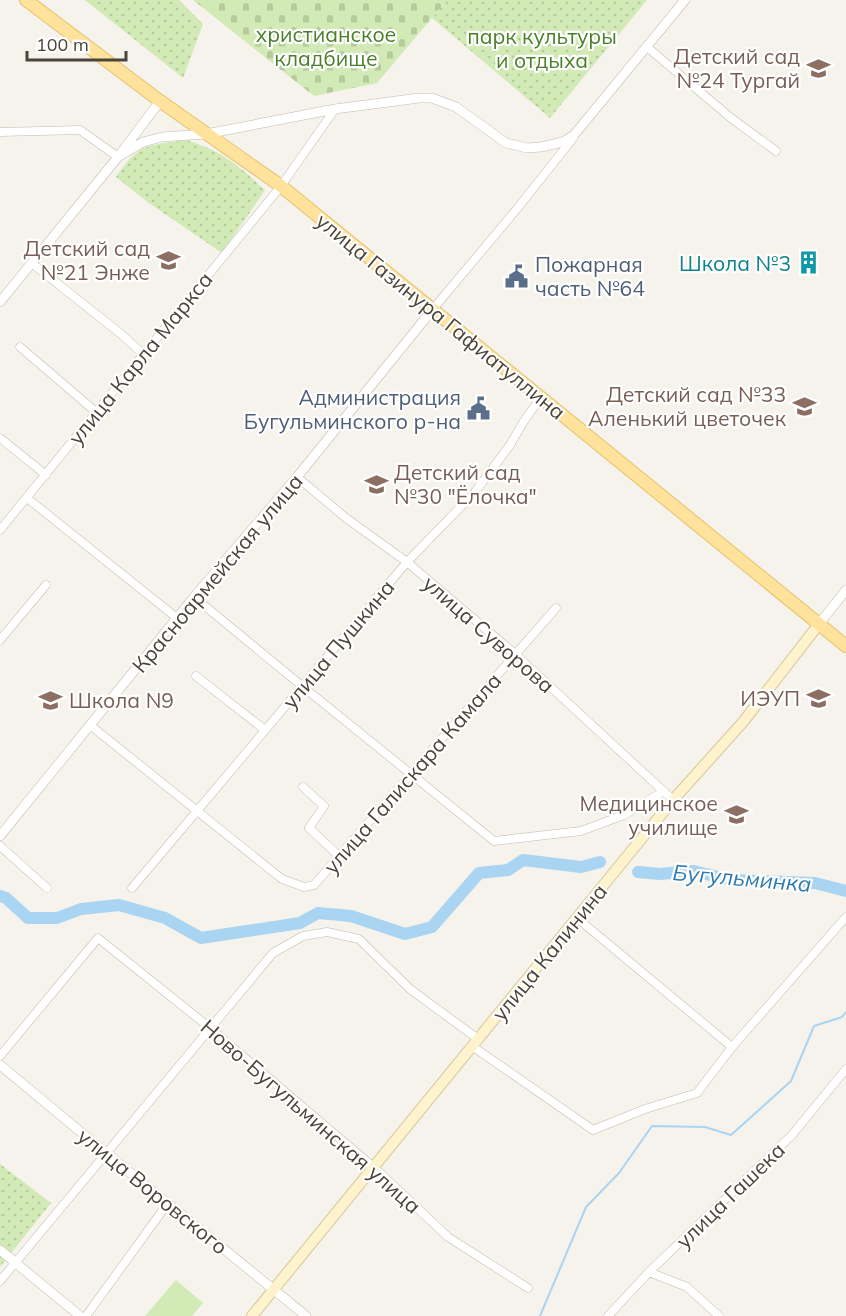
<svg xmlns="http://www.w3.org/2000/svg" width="846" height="1316" font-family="Mulish,sans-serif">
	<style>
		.green { fill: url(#green-dots) }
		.cemetery { fill: url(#cemetery-stones) }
		.pitch { fill: #d2eab5 }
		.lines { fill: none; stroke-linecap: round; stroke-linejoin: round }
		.stream { stroke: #a9d4f2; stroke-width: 2 }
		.river { stroke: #a9d4f2; stroke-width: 12 }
		.minor-casing { stroke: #c2bbae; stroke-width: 9 }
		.tertiary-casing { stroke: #c2bbae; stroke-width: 10 }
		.secondary-casing { stroke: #d6c79b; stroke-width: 12 }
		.primary-casing { stroke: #e6c16a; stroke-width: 14 }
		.minor { stroke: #fff; stroke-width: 8 }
		.tertiary { stroke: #fff; stroke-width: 9 }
		.secondary { stroke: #fff3cd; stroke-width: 10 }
		.primary { stroke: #ffe39c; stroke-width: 12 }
		.labels { text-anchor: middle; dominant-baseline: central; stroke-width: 4.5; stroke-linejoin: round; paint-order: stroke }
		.park-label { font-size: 21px; fill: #4a7f2a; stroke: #fff }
		.education-label { font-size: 21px; fill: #785e54; stroke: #fff; text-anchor: end }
		.culture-label { font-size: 21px; fill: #0d838f; stroke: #fff; text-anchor: end }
		.service-label { font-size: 21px; fill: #4e5e75; stroke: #fff; text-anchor: start }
		.street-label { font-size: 21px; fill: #4b4439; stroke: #fff }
		.water-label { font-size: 22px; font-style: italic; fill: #2e7ab2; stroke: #fff }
	</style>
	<defs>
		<pattern id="green-dots" width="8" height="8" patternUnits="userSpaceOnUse" patternTransform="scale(1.5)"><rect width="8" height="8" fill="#d2eab5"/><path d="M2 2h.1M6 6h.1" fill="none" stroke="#b6ca9c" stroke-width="1.8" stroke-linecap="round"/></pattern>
		<pattern id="cemetery-stones" width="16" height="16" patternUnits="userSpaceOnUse" patternTransform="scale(1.5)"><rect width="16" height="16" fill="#d2eab5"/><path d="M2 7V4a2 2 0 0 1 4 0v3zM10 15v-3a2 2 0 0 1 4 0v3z" fill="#b6ca9c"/></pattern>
	</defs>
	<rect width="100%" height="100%" fill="#f6f3ec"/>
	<path class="green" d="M85 0H179L203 24 183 78Z
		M447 0H647L550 118 432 18Z
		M186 140C222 151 238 165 265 190L222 253 149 203 116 177C141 142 146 146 186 140Z
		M0 1164 51 1203 0 1267Z"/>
	<path class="cemetery" d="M193 0H447L377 83 314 96Z"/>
	<path class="pitch" d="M176 1280 203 1303 192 1316H145Z"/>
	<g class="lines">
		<path class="stream" d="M540 1316 586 1207 619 1173 652 1126 705 1127 731 1135 791 1081 814 1026 842 1017 846 1012"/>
		<path class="river" d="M638 872 660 874 693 871 732 880 815 883 846 891
			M0 896 6 898 28 918H57L81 909 119 905 165 918 201 938 300 923 318 913 351 916 405 934 432 927 479 873 508 870 523 860 581 867 600 862"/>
		<defs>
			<path id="minor" d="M647 47 731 118 776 151
				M0 132 80 130 118 157
				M33 264 121 334 143 354
				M433 309 516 210 574 137
				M20 347 96 412
				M0 438 46 475
				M297 477 346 518 407 562 515 654 673 800
				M27 498 177 618
				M0 530 281 186 335 109
				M194 597 302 686 494 841 581 831 624 815 664 791
				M0 640 46 585
				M196 676 265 730
				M90 725 282 879 304 887 314 885 556 608
				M303 787 324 806 309 828 339 856
				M0 846 47 888
				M132 888 407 562 475 492 510 445 524 421 541 397
				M577 918 732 1047
				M472 1046 593 1130 645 1109 697 1093 732 1047 846 917
				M0 1056 98 938 210 1028 378 1171 448 1237 528 1288
				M649 1272 687 1287 719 1316
				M0 1281 273 953 303 936 327 932 359 939 410 989 478 1039
				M86 1316 168 1203
				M608 1316 649 1272 792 1135 846 1069"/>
			<path id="tertiary" d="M121 153 160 101
				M0 302 118 157 143 142 162 137 206 134 335 109 419 98H432L456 107 506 143 527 148 541 147 563 142 574 135 685 0
				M819 624 846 590
				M0 836 194 597 297 477 433 309
				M0 1065 106 1153 306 1316
				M0 1250 80 1316"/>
			<path id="secondary" d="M252 1316 673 800 743 722 819 624"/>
			<path id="primary" d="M26 0 160 101 281 186 846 646"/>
		</defs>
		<use href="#minor" class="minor-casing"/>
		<use href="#tertiary" class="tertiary-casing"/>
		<use href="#secondary" class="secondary-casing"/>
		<use href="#primary" class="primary-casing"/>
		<use href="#minor" class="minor"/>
		<use href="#tertiary" class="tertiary"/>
		<use href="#secondary" class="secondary"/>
		<use href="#primary" class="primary"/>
	</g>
	<defs>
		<symbol id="school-bare" viewBox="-9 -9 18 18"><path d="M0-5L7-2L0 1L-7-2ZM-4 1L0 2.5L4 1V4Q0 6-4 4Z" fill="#8d6e63" stroke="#fff" stroke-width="2.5" paint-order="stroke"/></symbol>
		<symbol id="building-bare" viewBox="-9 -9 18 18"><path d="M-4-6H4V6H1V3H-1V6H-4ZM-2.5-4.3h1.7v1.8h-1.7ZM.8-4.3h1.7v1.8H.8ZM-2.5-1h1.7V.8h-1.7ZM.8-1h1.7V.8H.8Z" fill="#0f9aa8" stroke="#fff" stroke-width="2.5" paint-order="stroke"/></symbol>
		<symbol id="civic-bare" viewBox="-9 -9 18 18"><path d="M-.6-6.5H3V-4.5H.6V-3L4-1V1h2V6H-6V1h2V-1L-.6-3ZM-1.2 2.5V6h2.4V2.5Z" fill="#5c6f8a" stroke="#fff" stroke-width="2.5" paint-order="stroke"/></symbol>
		<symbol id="university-bare" viewBox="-9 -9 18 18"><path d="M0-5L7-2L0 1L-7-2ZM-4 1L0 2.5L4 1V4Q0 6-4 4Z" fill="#8d6e63" stroke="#fff" stroke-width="2.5" paint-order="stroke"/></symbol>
	</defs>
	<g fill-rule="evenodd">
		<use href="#school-bare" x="802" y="52" width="33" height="33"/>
		<use href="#school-bare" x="152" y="244" width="33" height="33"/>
		<use href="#building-bare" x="792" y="246" width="33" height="33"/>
		<use href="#civic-bare" x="500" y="260" width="33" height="33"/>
		<use href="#school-bare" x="788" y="390" width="33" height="33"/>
		<use href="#civic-bare" x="462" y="392" width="33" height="33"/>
		<use href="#school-bare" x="360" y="468" width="33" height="33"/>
		<use href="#university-bare" x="802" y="682" width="33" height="33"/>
		<use href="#school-bare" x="34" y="684" width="33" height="33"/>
		<use href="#university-bare" x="720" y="798" width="33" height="33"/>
	</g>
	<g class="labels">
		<g class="park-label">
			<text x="326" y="34">христианское<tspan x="326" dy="24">кладбище</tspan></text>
			<text x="542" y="36">парк культуры<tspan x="542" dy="24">и отдыха</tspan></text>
		</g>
		<g class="education-label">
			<text x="800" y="56">Детский сад<tspan x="800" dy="24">№24 Тургай</tspan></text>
			<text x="150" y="248">Детский сад<tspan x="150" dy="24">№21 Энже</tspan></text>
			<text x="786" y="394">Детский сад №33<tspan x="786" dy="24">Аленький цветочек</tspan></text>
			<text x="394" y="472" text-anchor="start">Детский сад<tspan x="394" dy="24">№30 "Ёлочка"</tspan></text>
			<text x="800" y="698">ИЭУП</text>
			<text x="69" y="700" text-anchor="start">Школа N9</text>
			<text x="718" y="803">Медицинское<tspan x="718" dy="24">училище</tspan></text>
		</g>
		<g class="culture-label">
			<text x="791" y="263">Школа №3</text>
		</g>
		<g class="service-label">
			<text x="535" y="264">Пожарная<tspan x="535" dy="24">часть №64</tspan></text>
			<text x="461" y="397" text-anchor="end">Администрация<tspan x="461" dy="24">Бугульминского р-на</tspan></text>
		</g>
		<g class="street-label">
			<text transform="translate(441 316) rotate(39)">улица Газинура Гафиатуллина</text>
			<text transform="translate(140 358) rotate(-51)">улица Карла Маркса</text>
			<text transform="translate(217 573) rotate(-50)">Красноармейская улица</text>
			<text transform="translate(489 634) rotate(41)">улица Суворова</text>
			<text transform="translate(338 644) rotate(-50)">улица Пушкина</text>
			<text transform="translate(412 773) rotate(-49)">улица Галискара Камала</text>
			<text transform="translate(549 952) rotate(-51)">улица Калинина</text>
			<text transform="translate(311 1116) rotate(41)">Ново-Бугульминская улица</text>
			<text transform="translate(153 1191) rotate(39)">улица Воровского</text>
			<text transform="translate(730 1195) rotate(-44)">улица Гашека</text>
		</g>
		<g class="water-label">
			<text transform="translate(742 878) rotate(5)">Бугульминка</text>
		</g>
	</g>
	<path d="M27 51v9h99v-9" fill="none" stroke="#4b4439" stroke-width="3"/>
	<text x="36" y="51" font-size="18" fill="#4b4439" stroke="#ffffff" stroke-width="4.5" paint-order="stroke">100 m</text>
</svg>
